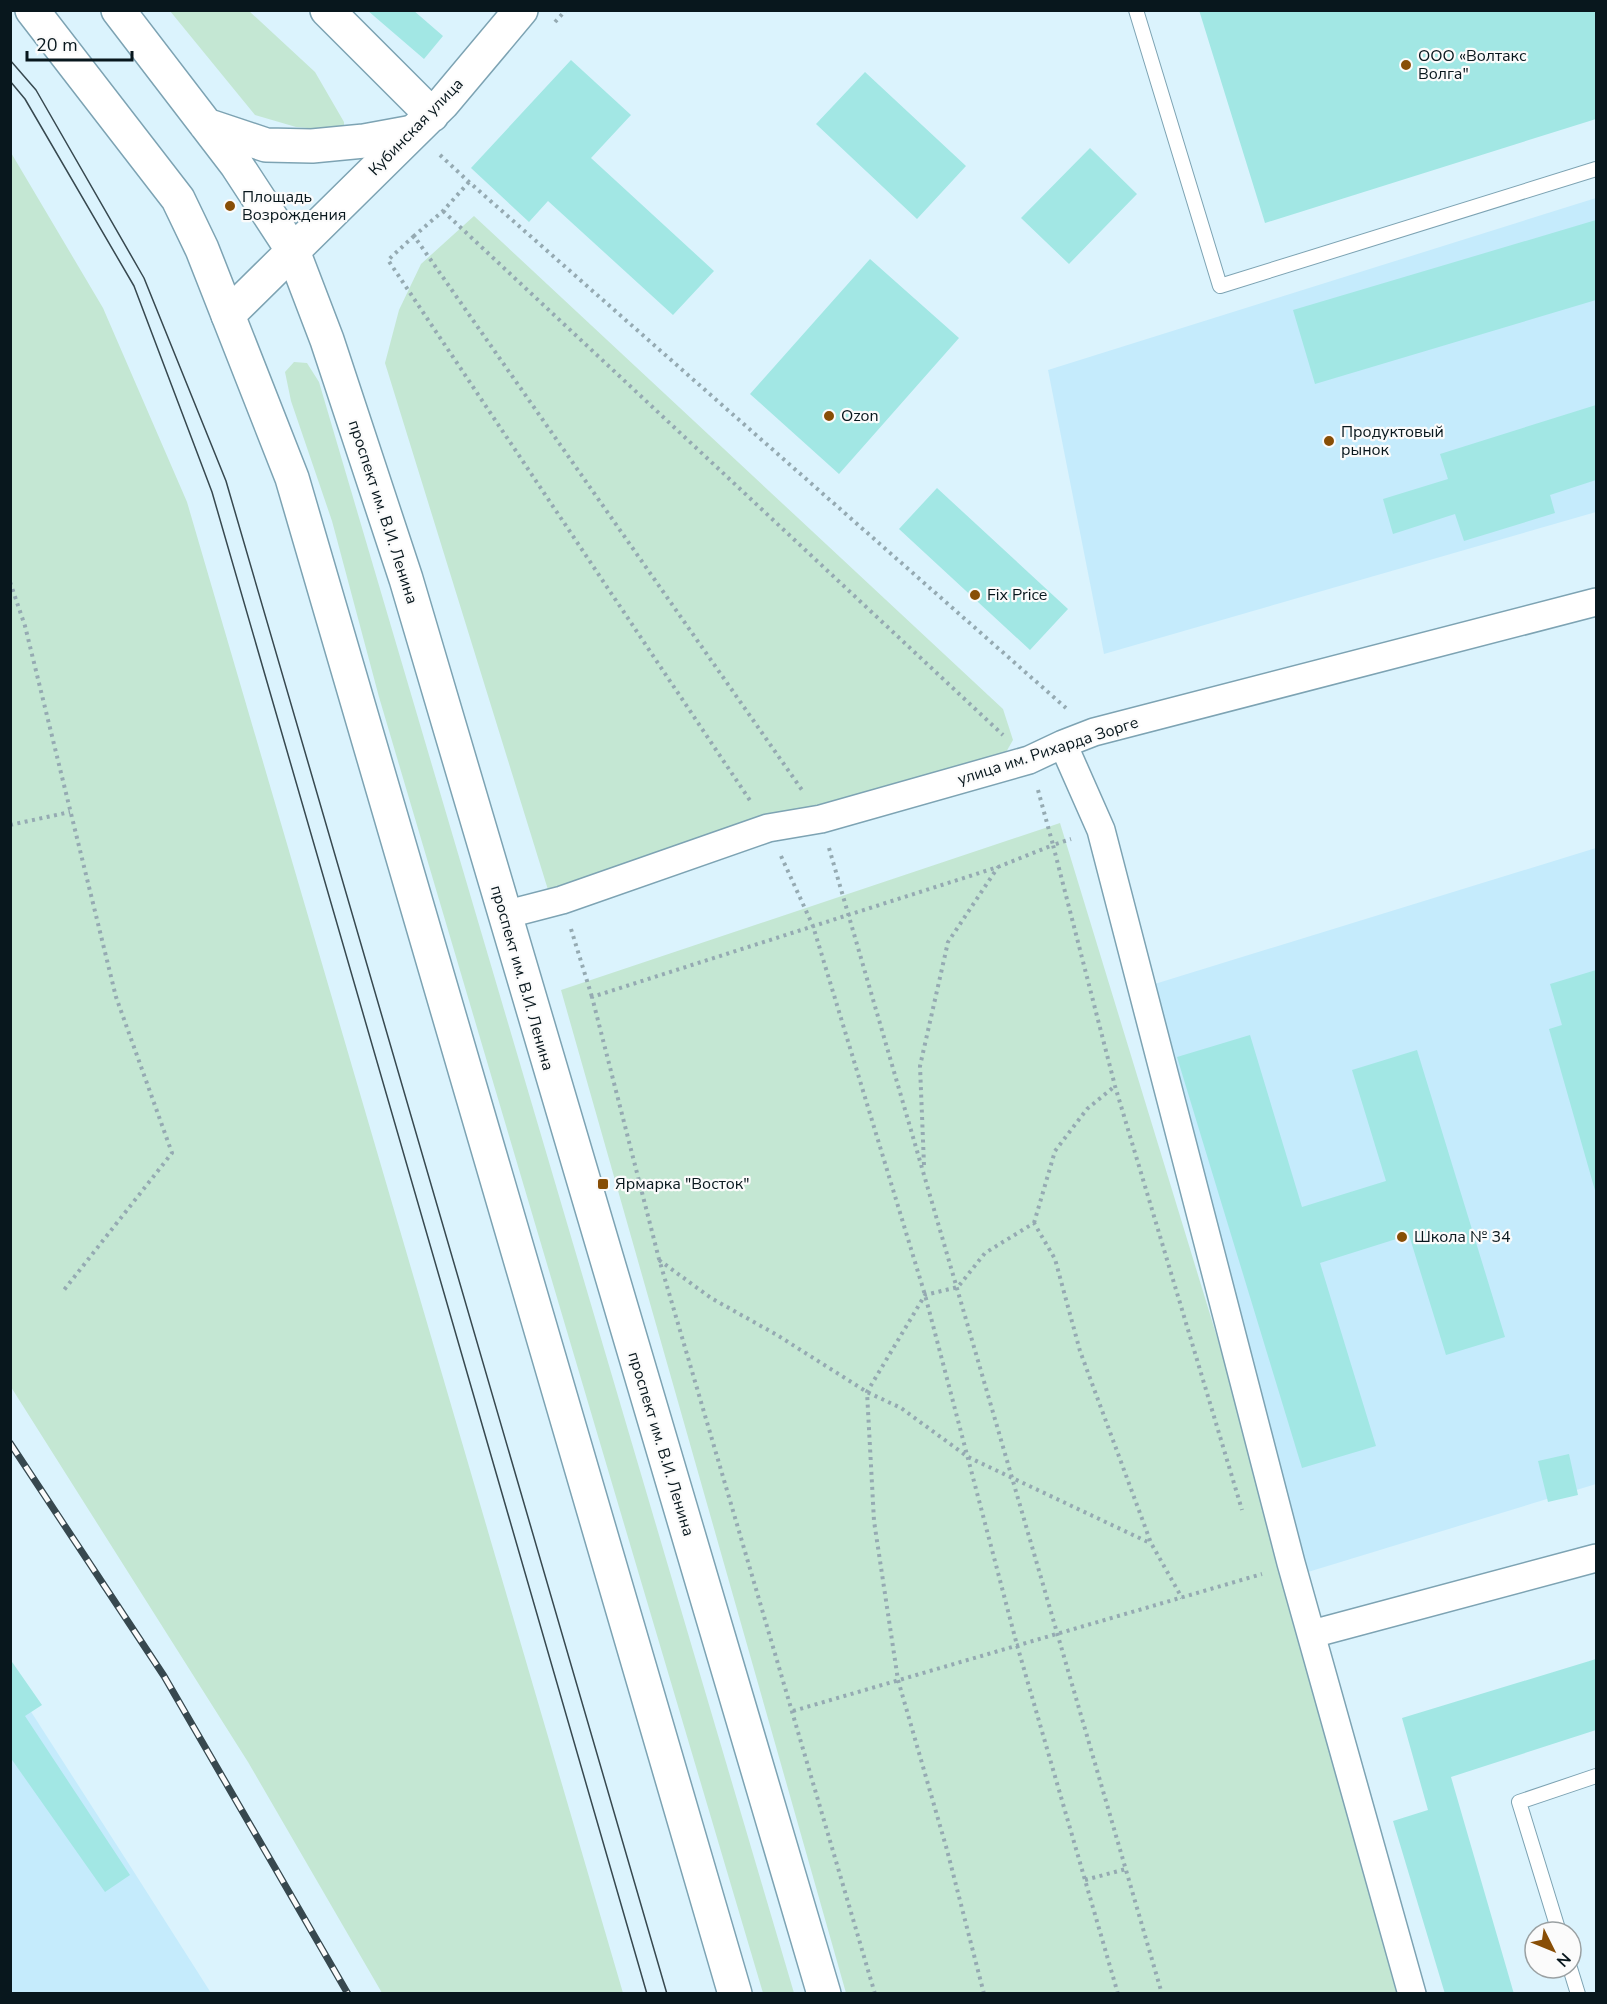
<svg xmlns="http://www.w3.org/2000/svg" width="1607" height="2004" font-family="'Nunito Sans',sans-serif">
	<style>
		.built { fill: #c5ebfc }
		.green { fill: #c4e7d3 }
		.building { fill: #a2e7e4 }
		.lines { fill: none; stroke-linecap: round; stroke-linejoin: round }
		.lane-casing { stroke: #7da3b3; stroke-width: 16 }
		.street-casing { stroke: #7da3b3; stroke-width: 30 }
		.secondary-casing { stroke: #7da3b3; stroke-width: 36 }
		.primary-casing { stroke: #7da3b3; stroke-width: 36 }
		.path { stroke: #95aab2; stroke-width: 4; stroke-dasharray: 3 4.5; stroke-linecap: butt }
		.lane { stroke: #fff; stroke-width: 14 }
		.street { stroke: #fff; stroke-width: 27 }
		.secondary { stroke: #fff; stroke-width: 33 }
		.primary { stroke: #fff; stroke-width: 33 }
		.tram { stroke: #37484f; stroke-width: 1.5 }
		.rail-casing { stroke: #37484f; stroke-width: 7 }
		.rail { stroke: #fbfbfb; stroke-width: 4.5; stroke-dasharray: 14; stroke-linecap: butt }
		.poi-dot { fill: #884e06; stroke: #fbfbfb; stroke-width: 2 }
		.labels { text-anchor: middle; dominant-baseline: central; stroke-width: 4.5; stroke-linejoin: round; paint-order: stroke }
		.poi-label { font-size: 16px; fill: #08171d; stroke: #fbfbfb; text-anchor: start }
		.street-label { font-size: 16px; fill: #08171d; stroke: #fbfbfb }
	</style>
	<rect width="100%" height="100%" fill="#dbf3fd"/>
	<path class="built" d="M1596 198V512L1104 654 1048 370Z
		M1596 848V1484L1308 1572 1132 991Z
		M10 1679 134 1872 211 1993H11Z"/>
	<path class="green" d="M170 11H249L315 72 344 122V131L296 127 255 115Z
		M10 151 103 308 187 502 623 1993H382L248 1762 11 1387Z
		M474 216 1003 709 1013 740 994 773 952 797 549 893 385 363 399 310 421 264Z
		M294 362 307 363 319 382 794 1993H763L379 697 332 521 291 401 285 372Z
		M1060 823 1307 1632 1405 1993H846L561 990Z"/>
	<path class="building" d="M367 10H413L443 36 424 59Z
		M1199 10H1596V119L1265 223Z
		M571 60 631 115 591 158 714 271 673 315 548 201 529 222 471 168Z
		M865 72 966 166 917 219 816 124Z
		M1090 148 1137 194 1069 264 1021 218Z
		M1596 220V300L1315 384 1293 310Z
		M870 259 959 338 839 474 750 394Z
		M1596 405V480L1550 495 1555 513 1464 541 1455 514 1393 534 1383 499 1448 479 1440 454Z
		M937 488 1068 609 1030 650 899 529Z
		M1596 970V1194L1549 1029 1562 1025 1550 984Z
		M1250 1035 1302 1207 1386 1181 1352 1070 1417 1050 1505 1337 1446 1355 1409 1235 1320 1263 1376 1446 1302 1468 1177 1057Z
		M1569 1454 1578 1495 1548 1502 1538 1461Z
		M10 1659 42 1705 25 1716 130 1875 105 1892 10 1757Z
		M1596 1659V1730L1451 1777 1514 1994H1445L1393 1821 1428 1810 1402 1718Z"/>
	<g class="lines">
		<defs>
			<path id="lane" d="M1136 10 1220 286 1596 169
				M1559 1932 1519 1802 1596 1776
				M1570 1968 1578 1994"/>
			<path id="street" d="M1063 744 1101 830 1291 1563 1412 1994
				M504 915 562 900 768 828 821 819 1029 760 1063 744 1094 732 1596 602
				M1312 1634 1596 1558"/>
			<path id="secondary" d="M327 10 432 115
				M228 315 443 103 521 10"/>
			<path id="primary" d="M32 10 178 199 202 249 292 478 735 1994
				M118 10 236 164 293 251 327 340 406 579 824 1994
				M206 125 266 145 312 146 364 141 413 132"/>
		</defs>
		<use href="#lane" class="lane-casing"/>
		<use href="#street" class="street-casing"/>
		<use href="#secondary" class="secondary-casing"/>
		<use href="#primary" class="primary-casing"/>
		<path class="path" d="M555 22 566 10
			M440 155 469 182 1066 708
			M469 182 443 211 414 236 802 790
			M443 211 1003 735
			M414 236 388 260 751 802
			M10 582 25 626 116 997 172 1153 64 1290
			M1038 790 1053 845 1071 839
			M10 825 70 812
			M829 848 1162 1994
			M781 856 813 926 925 1295 1017 1645 1118 1994
			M571 929 592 997
			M924 1165 920 1066 948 942 998 867
			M1034 1223 1055 1151 1087 1109 1115 1086
			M659 1260 711 1298 777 1335 867 1392 901 1408 968 1457 1150 1543
			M793 1711 1262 1574
			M1085 1880 1126 1869
			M875 1994 659 1259 592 997 998 867 1053 845 1115 1086 1242 1510
			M984 1994 947 1850 898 1680 874 1521 867 1392 925 1295 958 1287 985 1253 1034 1223 1055 1259 1080 1351 1151 1543 1182 1598"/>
		<use href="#lane" class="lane"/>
		<use href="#street" class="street"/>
		<use href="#secondary" class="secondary"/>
		<use href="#primary" class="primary"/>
		<path class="tram" d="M10 60 36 90 144 278 226 481 667 1994
			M10 81 25 99 134 286 212 492 647 1994"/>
		<defs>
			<path id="rail" d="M10 1443 164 1676 348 1994"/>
		</defs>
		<use href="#rail" class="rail-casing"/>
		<use href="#rail" class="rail"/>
	</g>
	<g class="poi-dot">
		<circle cx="1406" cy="65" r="6"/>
		<circle cx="230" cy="206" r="6"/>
		<circle cx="829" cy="416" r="6"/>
		<circle cx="1329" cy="441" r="6"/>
		<circle cx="975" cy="595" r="6"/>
		<rect x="597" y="1178" width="12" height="12" rx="3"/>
		<circle cx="1402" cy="1237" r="6"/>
	</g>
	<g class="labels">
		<g class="poi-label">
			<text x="1418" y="56">ООО «Волтакс<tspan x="1418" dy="18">Волга"</tspan></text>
			<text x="242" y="197">Площадь<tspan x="242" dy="18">Возрождения</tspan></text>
			<text x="841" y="416">Ozon</text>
			<text x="1341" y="432">Продуктовый<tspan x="1341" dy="18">рынок</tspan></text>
			<text x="987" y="595">Fix Price</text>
			<text x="615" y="1184">Ярмарка "Восток"</text>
			<text x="1414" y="1237">Школа № 34</text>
		</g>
		<g class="street-label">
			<text transform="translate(416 127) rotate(-46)">Кубинская улица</text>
			<text transform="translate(383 512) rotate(72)">проспект им. В.И. Ленина</text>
			<text transform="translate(1048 751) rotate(-18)">улица им. Рихарда Зорге</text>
			<text transform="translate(522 978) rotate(74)">проспект им. В.И. Ленина</text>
			<text transform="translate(661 1444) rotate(73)">проспект им. В.И. Ленина</text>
		</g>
	</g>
	<rect width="1607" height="2004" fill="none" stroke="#08171d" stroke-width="24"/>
	<g transform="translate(1553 1950) rotate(133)"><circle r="28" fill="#fbfbfb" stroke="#9aa0a2" stroke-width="1.5"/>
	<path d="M0-4.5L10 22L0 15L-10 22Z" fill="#884e06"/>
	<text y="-9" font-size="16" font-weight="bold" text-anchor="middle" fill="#08171d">N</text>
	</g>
	<path d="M27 51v9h105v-9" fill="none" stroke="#08171d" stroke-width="3"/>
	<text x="36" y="51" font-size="18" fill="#08171d" stroke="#fbfbfb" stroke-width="4.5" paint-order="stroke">20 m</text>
</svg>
